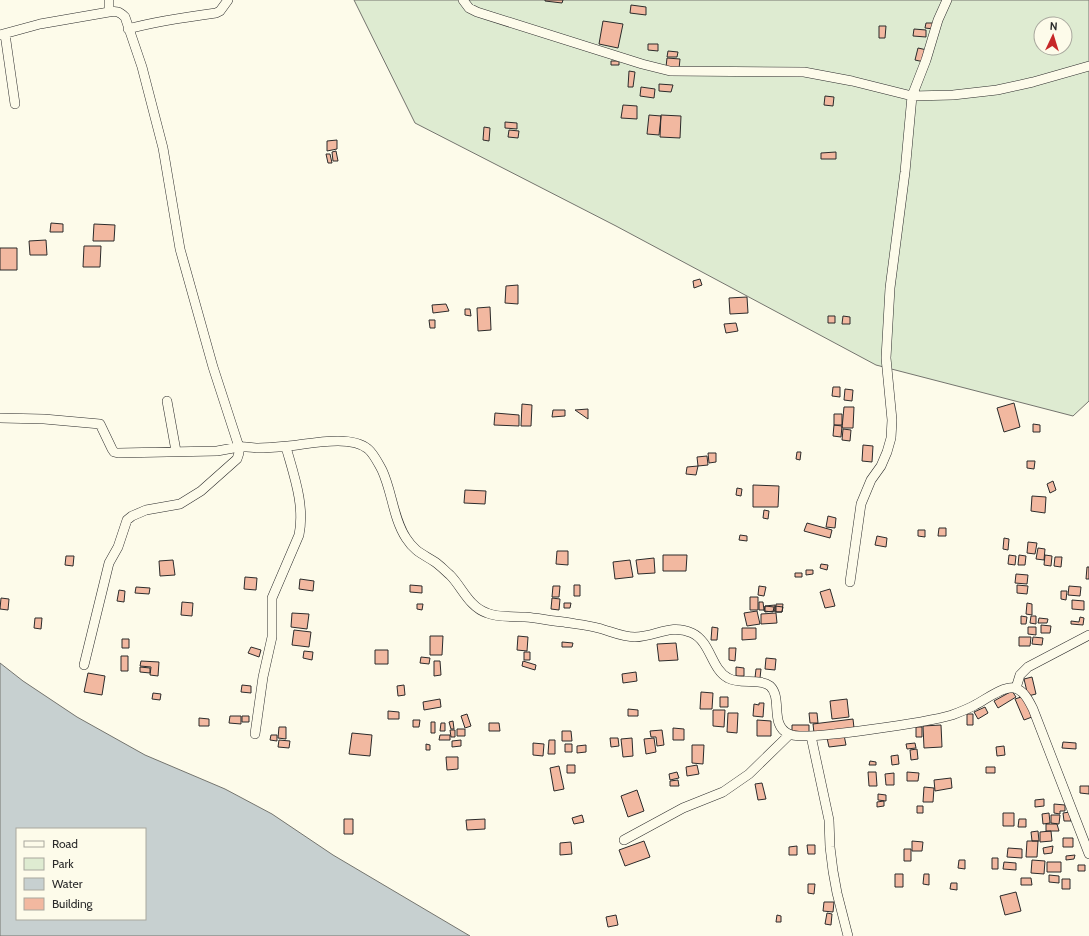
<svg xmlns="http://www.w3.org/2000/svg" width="1089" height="936" font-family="Cabin,sans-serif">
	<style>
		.green { fill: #deebd1; stroke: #74746e; fill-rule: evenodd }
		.water { fill: #c7d0d0; stroke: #74746e; fill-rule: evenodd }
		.building { fill: #f2b8a0; stroke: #2b2b2b }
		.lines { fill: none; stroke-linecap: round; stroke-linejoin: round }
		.minor-casing { stroke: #2b2b2b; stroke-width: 10 }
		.minor { stroke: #fdfbea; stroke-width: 9 }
	</style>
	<rect width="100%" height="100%" fill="#fdfbea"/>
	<path class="green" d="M354 0H1089V401L1073 416 876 365 616 226 415 123ZM1041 24H1065V48H1041Z"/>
	<path class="water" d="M0 663 23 681 77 717 145 755 225 789 272 814 333 855 470 936H0ZM17 829H145V919H17Z"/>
	<path class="building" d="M545 0H563L562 3 545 1Z
		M631 5 646 7V15L630 13Z
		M603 21 623 24 618 48 599 44Z
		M926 23H934V29L925 28Z
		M879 26H886L885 38H879Z
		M914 29 926 30V37L913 36Z
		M648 44H658V51L648 50Z
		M918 48 927 50 924 62 915 60Z
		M668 51 678 52 677 57H667Z
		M667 58 680 59 679 69 666 67Z
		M611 61H619V65H611Z
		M629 71 635 72 633 87H628Z
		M659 84 673 85 671 92 659 91Z
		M641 87 655 89 654 98 640 96Z
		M825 96 834 97 833 106 824 105Z
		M623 105 637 106V119L621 118Z
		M649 115 661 116 659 135 647 134Z
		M661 115 681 116 680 138 660 137Z
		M505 122 517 123V129L505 128Z
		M484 127 490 128 489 141 483 140Z
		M509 130 519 131 518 138 508 137Z
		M337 140V149L327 151V141Z
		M336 151 338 161H333L332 152Z
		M836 152V159H821V153Z
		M326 154H330L332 163H328Z
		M51 223 63 224V232H50Z
		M94 224 115 225 114 241H93Z
		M46 240 47 255H30L29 241Z
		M84 246H101L100 267H83Z
		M0 248H17V270H0Z
		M700 279 702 285 694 288 693 281Z
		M518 285V304L505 303 506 286Z
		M747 297 748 313 730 314 729 298Z
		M446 304 449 311 433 313 432 305Z
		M490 307 491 330 478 331 477 308Z
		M465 309H470L471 316 465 315Z
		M828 316H835V323H828Z
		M843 316 850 317V324H842Z
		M429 320H435V328H430Z
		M736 323 738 331 726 333 724 324Z
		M833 387H840V397L832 396Z
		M845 389 853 390 852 401 844 400Z
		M1014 403 1020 427 1004 432 997 408Z
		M522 404 532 405 531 426H521Z
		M844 407H854L853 428H842Z
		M588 409V419L575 410Z
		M553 410H565V416L552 417Z
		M495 413 519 415V426L494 425Z
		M834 414H842V425H834Z
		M1033 424 1040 425V432H1033Z
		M834 425 842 426 841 437 833 436Z
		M843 429 851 430 850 441 842 440Z
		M863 445 873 446 872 462 862 461Z
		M797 452H801L800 460 796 459Z
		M708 453H716V462L709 463Z
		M707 456 708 465 698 466 697 457Z
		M1027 461H1035L1034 469 1027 468Z
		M698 466 696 475 686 474 687 467Z
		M1053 481 1056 490 1050 493 1047 484Z
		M753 485 779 486 778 507H753Z
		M737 488 742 489 741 496 736 495Z
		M465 490 486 491 485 504 464 503Z
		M1032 496 1046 497 1045 513 1031 511Z
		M764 510 769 511 768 519 763 518Z
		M828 516 836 518 835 528 826 527Z
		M807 523 832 530 830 538 804 531Z
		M939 528H946V536H938Z
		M918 530H925V537L918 536Z
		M740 535 747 536V541L739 540Z
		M877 536 887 538 886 547 875 545Z
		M1004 538 1009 539 1008 550 1003 549Z
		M1028 542 1037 543 1035 554 1027 553Z
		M1038 548 1045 549 1044 560 1036 559Z
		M557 551H568V565L556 564Z
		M663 555H687L686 571H663Z
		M1009 555 1016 556 1015 565 1008 564Z
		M1019 555 1026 556 1025 565H1018Z
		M1045 555 1052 556 1051 566 1044 565Z
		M66 556H74L73 566 65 565Z
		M1055 557H1062L1061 567 1054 566Z
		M654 558 655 573 638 574 636 560Z
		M173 560 175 575 160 576 159 561Z
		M630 560 633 577 615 579 613 562Z
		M821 564 828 565 827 570 820 568Z
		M1087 567H1089V579H1086Z
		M806 570H813V574L806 575Z
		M795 573H802V577H795Z
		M1016 574 1028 575 1027 584 1015 583Z
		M245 577 257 578 256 590 244 589Z
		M300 579 314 581 313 591 299 589Z
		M410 585 422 586V593L410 592Z
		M574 585H580V596H574Z
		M1017 585 1028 586 1027 594 1017 593Z
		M553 586H560L559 597H552Z
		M759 586 766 587 764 596 758 595Z
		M1069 586 1081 587 1080 596 1068 595Z
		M136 587 150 588 149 594 135 593Z
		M830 589 835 606 825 608 820 592Z
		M119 590 125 591 124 602 117 601Z
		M1061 591H1067L1066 600 1061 599Z
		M750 597H758V610H750Z
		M1 598 9 599 8 610 0 609Z
		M552 598 560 599 559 610 551 609Z
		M1072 600 1084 601V610L1072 609Z
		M182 602 193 603 192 616 181 615Z
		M759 602H763L764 610H759Z
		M564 603H571L570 608H564Z
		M1027 603 1032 604V615L1026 614Z
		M417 604H423L422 610 417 609Z
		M776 604H783L782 612H776Z
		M775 605V611L765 612V606Z
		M765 606 774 607 773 612 764 611Z
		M775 606 783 607 782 612H775Z
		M757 611 760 624 747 626 744 613Z
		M292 613 309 614 307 629 291 627Z
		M776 613 777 623 761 624V614Z
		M1021 616 1027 617 1026 624H1021Z
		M1031 616H1036V624L1030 623Z
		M1080 617 1084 618 1083 625 1071 624V621L1079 622Z
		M35 618H42L41 629 34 628Z
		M1039 618 1048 619 1047 623H1038Z
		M1041 625 1051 626 1050 633H1041Z
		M712 627 718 628 717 640H711Z
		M1028 627H1036V635L1028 634Z
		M742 628H756V639L742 640Z
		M294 630 311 632 309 647 292 645Z
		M430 636H443L442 655H430Z
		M518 636 528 637 527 651 517 650Z
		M1019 637H1031L1030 646H1019Z
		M1033 637 1043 638 1042 645 1032 644Z
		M122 639H129V648H122Z
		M562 642 573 643 572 647H562Z
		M676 643 678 660 659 661 657 644Z
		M251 647 261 650 259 657 248 653Z
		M729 648H736L735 661 729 660Z
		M375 650H388V664H375Z
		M304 651 313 652 312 660 303 658Z
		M524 652H530V660H524Z
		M121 656H128V671H121Z
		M421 657 430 658 429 664 420 663Z
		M766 658 776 659 775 670 765 669Z
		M141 661 159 662 158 676 150 675 151 667 140 666Z
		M434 661H440L441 675 434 676Z
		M523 661 536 665 535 670 522 666Z
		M140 667 150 668V673L140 672Z
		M736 667 744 668V676H736Z
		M756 669H761L760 678H755Z
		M636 672 637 681 623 683 622 674Z
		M88 673 105 676 102 695 84 692Z
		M1032 677 1036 694 1028 696 1024 679Z
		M242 685 251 686V693L241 692Z
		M404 685 405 695 398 696 397 686Z
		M1012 691 1016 697 998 708 994 701Z
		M701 692 713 693 712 709H700Z
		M153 693 161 694 160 700 152 699Z
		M1024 696 1032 717 1024 720 1015 699Z
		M720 697H728V707H720Z
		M440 699 441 707 424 710 423 702Z
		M847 699 849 717 832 719 830 701Z
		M759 703H764L763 717 753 716 754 704 759 705Z
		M985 707 988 713 978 719 974 712Z
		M628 709 638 710V716H628Z
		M713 710H725L724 727 713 726Z
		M388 711 399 712V719H388Z
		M728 713H738L737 733 727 732Z
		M809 713H817L818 723H810Z
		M467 714 471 726 465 728 461 716Z
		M967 714H973V725H967Z
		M230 716H241V724L229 723Z
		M242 716H249V722H242Z
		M199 718 209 719V726H199Z
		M853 719 854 728 814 733 813 724Z
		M413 720H420L419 727H413Z
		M757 720 771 721V736H757Z
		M453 721 454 729H451L449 722Z
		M431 722H435V733H431Z
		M441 723H445V731H440Z
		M489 723H499L500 731H489Z
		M792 725H809V733H792Z
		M941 725 942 747 924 748 923 726Z
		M279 727H286V739L278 738Z
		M916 727H922V737H916Z
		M673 728 684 729V740H673Z
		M457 729H465V736H457Z
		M450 730H455V737H451Z
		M662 730 664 745 657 746 656 737H651L650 731Z
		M562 731H571L572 741H562Z
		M352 733 372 735 370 756 349 754Z
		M271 735H277V741L270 740Z
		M440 735H450V740H439Z
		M844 735 846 745 829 747 827 738Z
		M610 738H618L619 746 611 747Z
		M632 738 633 756 623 757 621 739Z
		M654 738 656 752 646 754 644 739Z
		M279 740 290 741 289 748 278 747Z
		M461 740V746L452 747V741Z
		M549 740H555V754H548Z
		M1063 742 1076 743V749L1062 748Z
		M533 743 544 744 543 756 533 755Z
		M915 743 916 748 907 749 906 744Z
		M426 744 430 745V750H426Z
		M565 744H572V752H565Z
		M586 745V752L577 753V746Z
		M692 745H704L703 764 692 763Z
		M1004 746 1005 755 997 756 996 747Z
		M917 749 918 759 911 760 910 750Z
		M898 755 899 764 892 765 891 756Z
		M446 757H458V769L447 770Z
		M870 761 876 762V765H869Z
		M567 765H575V773H567Z
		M697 765 699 774 687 776 686 767Z
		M559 766 564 789 554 791 550 768Z
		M986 767H995V773H986Z
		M677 772 679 778 670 780 669 774Z
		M868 772H876L877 786H869Z
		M907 772 919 773 918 781H907Z
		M894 773V785H886L885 774Z
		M951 778 952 788 935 791 934 780Z
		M678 780 679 786H670V781Z
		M762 783 766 799 758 800 755 784Z
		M1080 786H1089V794L1080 793Z
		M924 787 934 788 933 802H923Z
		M637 790 644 811 628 817 621 796Z
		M878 794 886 795V801L878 800Z
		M1044 799V806L1035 807V800Z
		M884 801V806L877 807V802Z
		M1054 804 1065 805V811H1060V814L1054 813Z
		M917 806H923V813H917Z
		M1070 812 1071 821H1064L1063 813Z
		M1003 813H1014V826H1003Z
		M1049 813 1050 823 1043 824 1042 814Z
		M582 815 584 822 574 824 572 818Z
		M1051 815H1060L1059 824 1051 823Z
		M344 819H353V834H344Z
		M485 819V829L467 830 466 820Z
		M1019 819H1026V827H1018Z
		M1046 824H1057L1059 831H1046Z
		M1038 831 1039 841H1032L1031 832Z
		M1051 831 1052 841 1040 842V832Z
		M1063 838H1073V847H1063Z
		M644 841 650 857 625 866 619 850Z
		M912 841 923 842 922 851H912Z
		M1027 841H1038L1037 857H1026Z
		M571 842 572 854 560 855V843Z
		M807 845H815V854H808Z
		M797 846V855H789V847Z
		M1053 846 1052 853 1044 854 1043 848Z
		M1008 848 1022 849V858L1007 857Z
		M904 849H911V861H904Z
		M1075 855 1074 859 1066 860V856Z
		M992 858H998V869H992Z
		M959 860H965V869L958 868Z
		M1032 860 1045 861 1044 874 1031 873Z
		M1004 862 1016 863V870L1003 869Z
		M1047 862H1061V872H1047Z
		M1078 865H1085V871H1078Z
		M895 874H903V887H895Z
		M924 874H929V885L923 884Z
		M1049 875 1059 876V883L1049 882Z
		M1021 878H1031L1032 885H1021Z
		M1062 879H1070V889H1062Z
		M951 883H957V890L950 889Z
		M808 884H815L814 894 808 893Z
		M1016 892 1021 911 1005 915 1000 896Z
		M824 902H834L833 912 823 911Z
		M827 913 832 914 831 925 825 924Z
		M616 915 618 925 608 927 606 917Z
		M777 915 781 916V922H776Z"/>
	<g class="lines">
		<defs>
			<path id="minor" d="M463 0 469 8 477 12 642 64 670 71 804 72 852 81 912 96 953 95 997 90 1033 82 1089 66
				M109 12V0
				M128 29C157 21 186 17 216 13L220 11 228 0
				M5 34 15 104
				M0 35 40 24 109 12C116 11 119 11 125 17L142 67 163 148 180 249 213 367 239 447C246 446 252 448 258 448 268 448 278 447 288 446 309 444 351 434 368 449 374 454 378 463 382 470 392 491 393 518 406 538 415 552 423 554 435 562 441 566 445 571 450 575 462 587 469 607 487 613 499 618 513 616 525 617 538 618 551 621 564 622 575 624 587 625 598 628 610 631 622 637 635 637 656 637 670 623 692 633 711 642 711 669 728 678 740 685 760 678 770 686 783 698 769 725 789 734 804 742 932 721 952 715 960 712 968 709 975 705 985 700 1003 686 1014 688 1024 690 1029 701 1033 709L1089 854
				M167 401 176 451
				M0 418 44 419 100 424 112 449 114 452 118 453 217 451 239 447V453L237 459 201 491 180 504 146 510 132 516 127 520 118 547 109 563 84 665
				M850 582 861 504 871 480 881 466 887 452 891 438 892 420 886 358 890 288 905 172 912 96 926 60 938 20 947 0
				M1016 688 1020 675 1028 667 1089 635
				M255 734 263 677 272 637V598L299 535C305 505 294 476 286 447
				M811 736 829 820 830 847 833 871 837 893 848 936
				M624 840 683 808 723 792 749 774 789 735"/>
		</defs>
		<use href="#minor" class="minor-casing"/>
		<use href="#minor" class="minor"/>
	</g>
	<rect x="16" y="828" width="130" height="92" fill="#fdfbea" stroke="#a9a89e"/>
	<rect x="24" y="841" width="20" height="6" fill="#fdfbea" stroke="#a9a89e"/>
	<text x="52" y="848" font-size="12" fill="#2b2b2b">Road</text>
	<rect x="24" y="858" width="20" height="12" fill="#deebd1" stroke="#a9a89e"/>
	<text x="52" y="868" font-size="12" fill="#2b2b2b">Park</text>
	<rect x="24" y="878" width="20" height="12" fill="#c7d0d0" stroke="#a9a89e"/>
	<text x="52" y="888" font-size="12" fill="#2b2b2b">Water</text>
	<rect x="24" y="898" width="20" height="12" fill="#f2b8a0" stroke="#a9a89e"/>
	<text x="52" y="908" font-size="12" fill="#2b2b2b">Building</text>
	<g transform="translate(1053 36) rotate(4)"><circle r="19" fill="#fdfbea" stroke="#a9a89e"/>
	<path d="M0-3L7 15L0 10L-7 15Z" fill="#c62828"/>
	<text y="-6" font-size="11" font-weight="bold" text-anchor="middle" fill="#2b2b2b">N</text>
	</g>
</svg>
